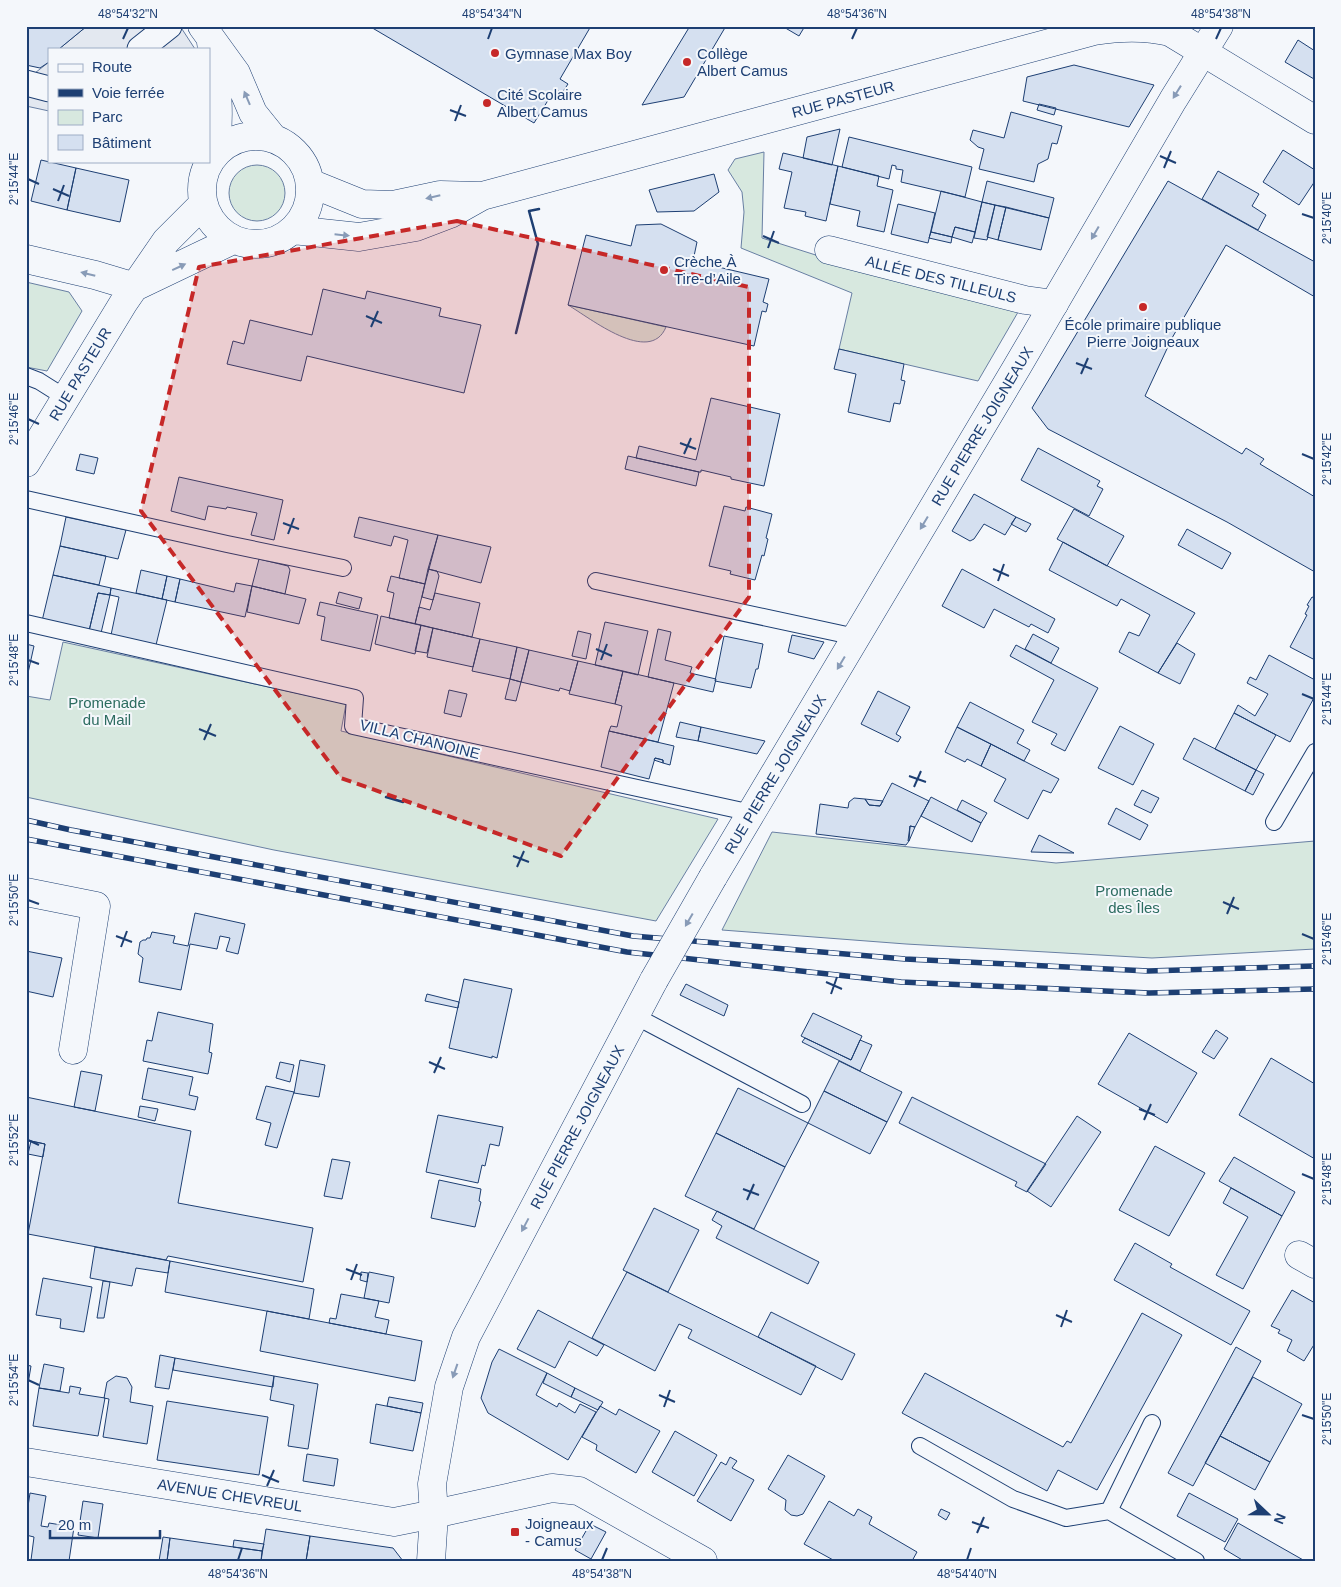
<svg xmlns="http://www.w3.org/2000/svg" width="1341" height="1587" font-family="Arial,sans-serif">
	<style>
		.green { fill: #d7e8df; stroke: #687fa3 }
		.parking { fill: #e3e8f0; stroke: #687fa3 }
		.building { fill: #d5e0f0; stroke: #1d3f73 }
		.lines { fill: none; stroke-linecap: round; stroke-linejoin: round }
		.service-casing { stroke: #1d3f73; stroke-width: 18 }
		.pedestrian-casing { stroke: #1d3f73; stroke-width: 27 }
		.minor-casing { stroke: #1d3f73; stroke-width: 29 }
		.tertiary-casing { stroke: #1d3f73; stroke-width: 29 }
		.secondary-casing { stroke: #1d3f73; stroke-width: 29 }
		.service { stroke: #f4f7fb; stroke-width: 16 }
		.pedestrian { stroke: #f4f7fb; stroke-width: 25 }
		.minor { stroke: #f4f7fb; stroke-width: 28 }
		.tertiary { stroke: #f4f7fb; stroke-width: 28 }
		.secondary { stroke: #f4f7fb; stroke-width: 28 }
		.rail-casing { stroke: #1d3f73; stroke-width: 5.5 }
		.rail { stroke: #f4f7fb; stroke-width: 4; stroke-dasharray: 11; stroke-linecap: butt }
		.tertiary-bridge-casing { stroke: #1d3f73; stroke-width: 29; stroke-linecap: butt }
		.tertiary-bridge { stroke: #f4f7fb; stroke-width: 28 }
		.wall { stroke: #1d3f73; stroke-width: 2.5 }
		.oneway { fill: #889bb7 }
		.marked { fill: #c62828; fill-opacity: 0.2; stroke: #c62828; stroke-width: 4; stroke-dasharray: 10 6; stroke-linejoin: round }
		.ticks { fill: none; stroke: #1d3f73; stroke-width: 2 }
		.poi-dot { fill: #c62828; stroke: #f4f7fb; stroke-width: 2 }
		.labels { text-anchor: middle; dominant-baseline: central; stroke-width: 4; stroke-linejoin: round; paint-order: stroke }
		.poi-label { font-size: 15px; fill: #1d3f73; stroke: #f4f7fb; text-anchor: start }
		.street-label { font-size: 15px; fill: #1d3f73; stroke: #f4f7fb }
		.park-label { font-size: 15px; fill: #2c6c60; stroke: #f4f7fb }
		.neatline { fill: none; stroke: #1d3f73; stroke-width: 2 }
		.ticks-label { font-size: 12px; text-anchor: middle; fill: #1d3f73 }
	</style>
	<rect width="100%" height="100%" fill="#f4f7fb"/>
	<path class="green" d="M764 152 762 238 822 257 1021 307 978 381 839 349 852 293 741 248 744 212 742 192 728 170 735 159Z
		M229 193a28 28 0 1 1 56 0a28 28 0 1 1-56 0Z
		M26 282 69 292 82 311 47 371 26 367Z
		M568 305 666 327C650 366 590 318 568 305Z
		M63 642 346 704 341 731 718 819 656 921 274 850 26 797V696L50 700Z
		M772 832 1056 863 1315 841V949L1152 958 906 944 722 930Z"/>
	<path class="parking" d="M87 26H180L195 49H59Z
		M49 62V111L26 106V80Z"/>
	<path class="building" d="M26 26H87L59 49H49V62L40 68 26 65Z
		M369 26H591L560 79 568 84 562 93 555 89 534 123Z
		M690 26H726L684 97 642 105Z
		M782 26H805L799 36Z
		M1298 40 1315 51 1314 79 1285 62Z
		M1074 65 1154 85 1129 127 1023 101 1027 77Z
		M1039 104 1056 108 1054 115 1037 110Z
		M1011 112 1062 126 1057 144 1052 143 1048 159 1038 164 1034 182 979 169 984 149 978 147 970 140 973 130 1004 138Z
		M840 129 832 165 803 158 807 137Z
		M849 137 972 167 965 197 901 182 903 170 896 169V166L892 165 889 179 842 167Z
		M1283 150 1315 170V181L1299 205 1263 182Z
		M783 153 838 166 826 221 805 216 806 212 784 208 792 172 779 169Z
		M41 160 76 168 67 210 31 201Z
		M838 166 879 176 877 186 893 190 884 232 857 226 860 211 830 204Z
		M76 168 129 180 120 222 67 210Z
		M1218 171 1259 194 1252 206 1266 215 1258 230 1202 199Z
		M714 174 719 192 694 211 657 212 649 190Z
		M987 181 1054 198 1049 218 982 202Z
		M1168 181 1315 262V297L1226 245 1172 338 1145 396 1242 454 1246 448 1264 459 1260 464 1315 497V572L1227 522 1048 429 1032 408Z
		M941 191 982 202 975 232 955 227 952 237 931 232Z
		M982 202 995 205 987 240 974 238Z
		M898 204 935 213 928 243 891 234Z
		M995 205 1006 207 998 240 987 237Z
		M1006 207 1049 218 1041 250 998 240Z
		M661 224 697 242 693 261 769 279 763 302 768 304 766 312 762 311 754 346 568 305 586 235 631 246 636 225Z
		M955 227 975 232 972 243 952 237Z
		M931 232 952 237 951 243 929 238Z
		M323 289 365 299 367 291 441 308 439 316 481 325 464 393 307 356 301 381 227 364 233 341 244 344 250 320 312 335Z
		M839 349 904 364 901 380 905 381 900 404 894 403 890 422 848 412 856 374 834 369Z
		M711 398 780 414 764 486 731 479V477L701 470V472H699L636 458 639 446 696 460Z
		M1038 448 1100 481 1097 486 1103 489 1089 516 1021 480Z
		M80 454 98 458 94 474 76 470Z
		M628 456 699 472 696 486 625 469Z
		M179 477 283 500 274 540 251 535 257 513 227 507 226 509 208 506 205 520 171 511Z
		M974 494 1016 517 1005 535 984 524 974 539 970 541 952 531Z
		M724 506 745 511 746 507 772 514 766 538 768 539 764 556 762 555 755 580 730 574 731 571 709 566Z
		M1074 509 1124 536 1107 566 1057 539Z
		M66 517 126 530 118 559 60 546Z
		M359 517 438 535 425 584 399 578 408 540 394 536 391 546 354 537Z
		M1016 517 1031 524 1026 532 1011 524Z
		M1187 529 1231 553 1222 569 1178 545Z
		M438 535 491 547 481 583 428 569Z
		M1063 542 1195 613 1158 673 1119 652 1129 632 1139 636 1150 615 1121 599 1117 606 1049 570Z
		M60 546 106 556 99 585 53 575Z
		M259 559 288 566 290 570 285 594 252 586Z
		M428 569 437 571 439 576 433 600 422 597Z
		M962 569 1055 619 1048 633 1031 624 1029 627 994 609 984 628 942 606Z
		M141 570 167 576 162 599 136 593Z
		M53 575 111 588 110 595 98 593 89 631 42 621Z
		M167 576 180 579 175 602 162 599Z
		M391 576 425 584 415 624 389 618 394 593 387 591Z
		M180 579 234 592 236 583 252 586 245 617 175 602Z
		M252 586 306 599 299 624 247 612Z
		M111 588 167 600 156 645 111 635 119 597 110 595Z
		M339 592 362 598 359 609 336 603Z
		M98 593 110 595 101 633 89 631Z
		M435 593 480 603 472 637 415 624 419 607 430 610Z
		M1312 597 1315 598V660L1290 647 1307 615 1305 614 1309 606 1307 605Z
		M320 602 378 615 370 651 321 640 325 617 317 615Z
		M381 616 421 625 415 654 375 644Z
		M605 622 648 631 638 675 595 665Z
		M421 625 433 628 427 653 415 651Z
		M433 628 480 639 473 667 427 657Z
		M658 629 671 632 665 660 692 667 690 673 716 679 713 692 648 677Z
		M578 631 591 634 586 659 572 656Z
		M1033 634 1059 648 1051 663 1025 649Z
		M792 635 824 642 814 659 788 652Z
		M724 636 763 644 758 669H756L751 688 715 681Z
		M480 639 517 647 510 679 472 671Z
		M1177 643 1195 654 1180 684 1158 673Z
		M26 644 34 646 28 673H26Z
		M1016 645 1098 688 1065 751 1051 744 1057 734 1032 722 1054 680 1010 656Z
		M517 647 529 650 521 682 510 679Z
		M529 650 578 661 570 691 560 688 559 691 521 682Z
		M1269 655 1315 680V696L1290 742 1234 713 1238 705 1255 716 1268 694 1247 683 1250 677 1256 680Z
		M578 661 623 671 615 704 569 694Z
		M623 671 674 683 658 742 609 731 611 726 617 727 622 706 615 704Z
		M510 679 521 682 516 701 505 699Z
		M449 690 467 694 461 717 444 713Z
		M878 691 910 707 896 734 901 737 898 742 861 724Z
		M970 702 1024 730 1017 743 1030 750 1024 761 957 727Z
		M1234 713 1276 735 1256 770 1215 749Z
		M680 722 701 727 698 741 676 737Z
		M1120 726 1154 744 1133 785 1098 768Z
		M701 727 765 741 757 754 698 741Z
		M957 727 991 744 981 766 967 759 965 762 945 752Z
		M609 731 674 746 670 765 663 763V760L655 758 649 779 601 767Z
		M1194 738 1256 770 1245 791 1183 759Z
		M991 744 1059 779 1051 793 1043 790 1028 819 994 801 1006 779 981 766Z
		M655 758 663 760V763L654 760Z
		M1256 770 1264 774 1253 795 1245 791Z
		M892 783 929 801 915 827 910 826 909 841 906 845 816 834 820 804 848 808 849 802 854 798 865 799 869 805 880 806Z
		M1142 790 1159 798 1151 813 1134 805Z
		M931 797 981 823 972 842 921 816Z
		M865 799 883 801 880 806 869 805Z
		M962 800 987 813 981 823 957 810Z
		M1116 808 1148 825 1140 840 1108 824Z
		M910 826 915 827 909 841H908Z
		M1039 835 1074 853 1031 852Z
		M195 913 245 924 238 954 226 951 230 938 220 936 217 949 190 944 181 990 139 982 143 958 138 954 140 942 143 940H146L147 938H150L152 932 175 936 173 943 188 946Z
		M26 951 62 958 53 997 26 991Z
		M464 979 512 989 497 1058 492 1056V1058L449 1048Z
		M686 984 728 1005 724 1016 680 995Z
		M427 994 459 1002 458 1008 425 1001Z
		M158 1012 213 1024 209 1052 212 1053 208 1074 143 1061 147 1040 152 1041Z
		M813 1013 862 1036 851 1060 801 1036Z
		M1216 1030 1228 1038 1214 1059 1202 1052Z
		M1129 1033 1197 1073 1167 1123 1098 1084Z
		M805 1038 851 1060 860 1040 872 1045 860 1071 802 1042Z
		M1271 1058 1315 1084V1159L1239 1115Z
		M300 1060 325 1065 319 1097 294 1093Z
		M839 1061 902 1092 887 1122 824 1091Z
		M280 1062 294 1065 290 1082 276 1078Z
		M148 1068 193 1077 189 1095 198 1097 195 1110 142 1099Z
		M81 1071 102 1075 95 1111 74 1107Z
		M266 1086 294 1092 277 1148 265 1145 271 1123 256 1119Z
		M738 1088 808 1123 785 1167 716 1133Z
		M824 1091 887 1122 870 1154 808 1123Z
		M26 1097 191 1131 178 1203 313 1228 303 1282 168 1256 166 1260 28 1234 45 1144 26 1140Z
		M912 1097 1046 1164 1027 1192 1015 1186 1017 1182 899 1123Z
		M140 1106 158 1109 155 1121 138 1117Z
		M438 1115 503 1127 499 1146 490 1144 485 1166 482 1165 478 1183 426 1172Z
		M1077 1116 1101 1132 1051 1207 1027 1191Z
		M716 1133 785 1167 754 1229 685 1196Z
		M31 1141 45 1144 43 1157 28 1154Z
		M1155 1146 1205 1173 1169 1236 1119 1210Z
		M1234 1157 1295 1192 1282 1216 1219 1181Z
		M332 1159 350 1162 342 1199 324 1196Z
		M439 1180 481 1189 479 1201 481 1202 475 1227 431 1218Z
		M1231 1188 1282 1216 1243 1289 1216 1275 1248 1217 1223 1203Z
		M654 1208 699 1230 668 1292 623 1270Z
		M717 1211 819 1262 808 1284 716 1238 722 1226 712 1220Z
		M1135 1243 1172 1264 1170 1267 1250 1311 1231 1345 1114 1280Z
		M95 1247 170 1261 168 1273 136 1268 132 1286 90 1278Z
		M170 1261 314 1289 309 1319 165 1292Z
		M361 1272 368 1273 367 1282 360 1280Z
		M369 1272 394 1277 389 1303 364 1298Z
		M627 1272 816 1366 801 1395 688 1338 692 1330 679 1324 655 1371 592 1338Z
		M43 1278 92 1287 84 1332 60 1328 61 1319 36 1315Z
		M103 1281 110 1282 104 1318H97Z
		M1292 1290 1315 1303V1343L1304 1361 1287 1351 1292 1340 1278 1333 1280 1330 1271 1326Z
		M341 1294 379 1301 375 1317 389 1320 386 1334 329 1323 330 1318 336 1319Z
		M538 1310 604 1345 597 1356 569 1341 555 1368 517 1349Z
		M267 1311 422 1341 415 1381 260 1351Z
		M771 1312 855 1354 842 1380 758 1337Z
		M1142 1313 1182 1335 1097 1490 1058 1470 1047 1491 902 1413 925 1373 1063 1447 1067 1441 1071 1443Z
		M1236 1347 1261 1361 1193 1486 1168 1473Z
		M499 1349 547 1373 536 1395 557 1407 559 1403 575 1413 580 1404 596 1412 568 1460 488 1413 481 1398 492 1362Z
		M160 1355 175 1358 169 1389 155 1387Z
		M175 1358 274 1376 273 1387 173 1370Z
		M44 1364 64 1368 60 1391 39 1388Z
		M26 1365 31 1366 26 1396Z
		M547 1373 575 1388 571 1397 543 1383Z
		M116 1376 127 1378 132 1387 130 1402 153 1406 147 1444 103 1437 109 1399 104 1398 107 1382Z
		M274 1376 318 1384 308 1449 288 1446 294 1405 270 1400Z
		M1253 1377 1302 1404 1270 1462 1220 1436Z
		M70 1386 81 1388 79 1394 105 1398 98 1436 33 1426 39 1388 69 1393Z
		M575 1388 603 1402 598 1410 571 1397Z
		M389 1397 423 1403 421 1413 387 1406Z
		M167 1401 268 1417 259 1475 157 1460Z
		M376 1404 421 1413 413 1451 370 1443Z
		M600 1406 616 1415 619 1409 660 1431 636 1473 596 1450 597 1445 582 1437Z
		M675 1431 717 1455 694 1496 652 1472Z
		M1220 1436 1270 1462 1255 1490 1205 1463Z
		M307 1454 338 1459 334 1486 303 1481Z
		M788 1455 825 1476 803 1514 797 1516 791 1515 785 1510 786 1500 768 1489Z
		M730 1457 737 1461 732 1468 754 1480 731 1521 697 1501 721 1462 726 1465Z
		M30 1493 46 1496 41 1526 48 1527 49 1523 74 1527 69 1561 31 1560 34 1537 26 1535V1520Z
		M1189 1493 1238 1519 1225 1542 1177 1516Z
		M83 1501 103 1504 98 1538 78 1535Z
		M829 1501 854 1516 858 1509 872 1517 869 1524 917 1552 912 1561H835L804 1544Z
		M941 1509 950 1513 946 1520 938 1515Z
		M1238 1523 1305 1561H1244L1224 1549Z
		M590 1524 606 1532 591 1559 575 1550Z
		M266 1529 310 1536 306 1561H261Z
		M310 1536 393 1548 403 1561H306Z
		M163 1537 170 1538 167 1561H159Z
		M170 1538 262 1551 261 1561H167Z
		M234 1540 264 1544 262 1551 233 1547Z"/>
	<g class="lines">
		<defs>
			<path id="service" d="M26 376 39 381 66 398
				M26 499 227 544 343 568
				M596 581 856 637
				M26 623 355 698 353 726 752 813
				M1274 822 1315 752
				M635 1016 802 1104
				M920 1446 1013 1499 1066 1518 1109 1511 1152 1423
				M1109 1511 1196 1561"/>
			<path id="pedestrian" d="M140 49 169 26
				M26 83 49 89"/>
			<path id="minor" d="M202 26 236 73 253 113 274 139
				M211 42C216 80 222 116 214 154
				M202 190a54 54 0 1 1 108 0a54 54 0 1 1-108 0Z
				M310 183 362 204 393 205 440 195 480 196
				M293 230 359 237 416 227 450 214 482 196 1094 31C1119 27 1145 26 1170 32L1315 120
				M829 250 1025 300 1054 304
				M26 259 95 275 135 287
				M135 287 233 240
				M26 463 124 302 166 241 203 204
				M26 892 96 906 73 1050
				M1299 1255 1315 1264
				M434 1514 552 1488 579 1491 703 1561"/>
			<path id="tertiary" d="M713 877 1017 367 1173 100 1219 26
				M431 1561 434 1514 432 1484 449 1387 466 1337 654 980"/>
			<path id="secondary" d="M26 1462 394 1522 434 1514"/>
		</defs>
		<use href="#service" class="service-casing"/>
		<use href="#pedestrian" class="pedestrian-casing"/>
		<use href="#minor" class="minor-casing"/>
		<use href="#tertiary" class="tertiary-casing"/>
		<use href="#secondary" class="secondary-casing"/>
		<use href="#service" class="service"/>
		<use href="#pedestrian" class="pedestrian"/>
		<use href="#minor" class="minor"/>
		<use href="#tertiary" class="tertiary"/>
		<use href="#secondary" class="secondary"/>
		<defs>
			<path id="rail" d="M26 820 71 830 633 936 905 959 1148 971 1315 966
				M26 839 627 952 901 982 1149 993 1315 989"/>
		</defs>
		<use href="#rail" class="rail-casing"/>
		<use href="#rail" class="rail"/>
		<defs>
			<path id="tertiary-bridge" d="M654 980 713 877"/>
		</defs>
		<use href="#tertiary-bridge" class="tertiary-bridge-casing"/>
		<use href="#tertiary-bridge" class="tertiary-bridge"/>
		<path class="wall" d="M516 333 538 244 529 211 539 209
			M386 797 403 802"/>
	</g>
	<defs><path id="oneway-solid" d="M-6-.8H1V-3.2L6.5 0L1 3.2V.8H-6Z" transform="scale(1.25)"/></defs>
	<g class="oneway">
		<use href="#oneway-solid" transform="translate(1177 92) rotate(122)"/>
		<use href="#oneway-solid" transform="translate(247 98) rotate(-113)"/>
		<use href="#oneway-solid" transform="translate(433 197) rotate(167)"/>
		<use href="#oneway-solid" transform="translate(1095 233) rotate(120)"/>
		<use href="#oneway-solid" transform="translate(342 235) rotate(6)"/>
		<use href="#oneway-solid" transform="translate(179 267) rotate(-25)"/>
		<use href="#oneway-solid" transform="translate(88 274) rotate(-166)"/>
		<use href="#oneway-solid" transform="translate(924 523) rotate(121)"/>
		<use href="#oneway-solid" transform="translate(841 663) rotate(121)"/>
		<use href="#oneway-solid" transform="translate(689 920) rotate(120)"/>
		<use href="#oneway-solid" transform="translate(525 1225) rotate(118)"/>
		<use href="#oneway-solid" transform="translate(455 1371) rotate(109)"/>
	</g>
	<path class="marked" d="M457 221 749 287V597L561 856 341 778 141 511 199 267Z"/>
	<path class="ticks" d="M123 39 128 28M488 39 492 28M852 39 857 28M1216 39 1221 28M450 110 466 116M455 121 461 105M1160 156 1176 163M1164 168 1171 151M28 179 39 184M53 189 69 196M58 201 64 185M1302 214 1314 218M763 236 779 243M768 248 774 231M366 316 382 323M371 327 378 311M1076 363 1092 369M1081 374 1088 358M28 419 39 424M680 443 696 449M684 454 691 438M1302 454 1314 459M283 523 299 529M288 534 294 518M993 569 1009 576M998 581 1004 564M596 649 612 656M28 660 39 664M601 660 607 644M1302 694 1314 699M199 729 216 736M204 740 211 724M909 776 926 782M914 787 921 771M513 856 529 862M517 867 524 851M28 900 39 904M1223 902 1239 909M1227 914 1234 897M1302 934 1314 939M116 936 132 942M121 947 127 931M826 982 842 989M831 994 837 977M429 1062 445 1069M434 1073 441 1057M1139 1109 1155 1115M1144 1120 1151 1104M28 1140 39 1145M1302 1174 1314 1179M743 1189 759 1195M747 1200 754 1184M346 1269 362 1275M351 1280 357 1264M1056 1315 1072 1322M1061 1327 1067 1310M28 1380 39 1385M659 1395 675 1402M664 1407 670 1390M1302 1415 1314 1419M262 1475 279 1482M267 1486 274 1470M972 1522 989 1528M977 1533 984 1517M238 1560 242 1548M602 1560 607 1548M967 1560 971 1548"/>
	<g class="poi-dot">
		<circle cx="495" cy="53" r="5"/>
		<circle cx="687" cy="62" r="5"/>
		<circle cx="487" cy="103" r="5"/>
		<circle cx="664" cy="270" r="5"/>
		<circle cx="1143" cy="307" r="5"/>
		<rect x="510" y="1527" width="10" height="10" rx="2.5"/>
	</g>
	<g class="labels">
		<g class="poi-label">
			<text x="505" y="53">Gymnase Max Boy</text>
			<text x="697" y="53">Collège<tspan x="697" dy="17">Albert Camus</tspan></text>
			<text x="497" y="94">Cité Scolaire<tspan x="497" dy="17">Albert Camus</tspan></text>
			<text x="674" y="261">Crèche À<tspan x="674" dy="17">Tire-d’Aile</tspan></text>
			<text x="1143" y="324" text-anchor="middle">École primaire publique<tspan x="1143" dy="17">Pierre Joigneaux</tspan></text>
			<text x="525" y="1523">Joigneaux<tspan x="525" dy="17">- Camus</tspan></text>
		</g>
		<g class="street-label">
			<text transform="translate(843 99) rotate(-15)">RUE PASTEUR</text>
			<text transform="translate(941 279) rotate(14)">ALLÉE DES TILLEULS</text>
			<text transform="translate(80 374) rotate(-59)">RUE PASTEUR</text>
			<text transform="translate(982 426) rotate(-59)">RUE PIERRE JOIGNEAUX</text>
			<text transform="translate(420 739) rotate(14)">VILLA CHANOINE</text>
			<text transform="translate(775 774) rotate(-59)">RUE PIERRE JOIGNEAUX</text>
			<text transform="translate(577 1127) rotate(-62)">RUE PIERRE JOIGNEAUX</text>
			<text transform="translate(230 1495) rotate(9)">AVENUE CHEVREUL</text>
		</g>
		<g class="park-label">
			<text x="107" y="702">Promenade<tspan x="107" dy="17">du Mail</tspan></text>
			<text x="1134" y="890">Promenade<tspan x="1134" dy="17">des Îles</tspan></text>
		</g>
	</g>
	<rect width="1341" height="1587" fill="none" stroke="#f4f7fb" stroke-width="55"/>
	<rect x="48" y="48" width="162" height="115" fill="#f4f7fb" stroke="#9eadc5"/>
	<rect x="58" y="64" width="25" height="8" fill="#f4f7fb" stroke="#9eadc5"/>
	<text x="92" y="72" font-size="15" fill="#1d3f73">Route</text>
	<rect x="58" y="89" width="25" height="8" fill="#1d3f73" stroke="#9eadc5"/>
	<text x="92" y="98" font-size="15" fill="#1d3f73">Voie ferrée</text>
	<rect x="58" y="110" width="25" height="15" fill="#d7e8df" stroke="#9eadc5"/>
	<text x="92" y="122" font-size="15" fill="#1d3f73">Parc</text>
	<rect x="58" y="135" width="25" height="15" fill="#d5e0f0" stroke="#9eadc5"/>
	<text x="92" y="148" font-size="15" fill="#1d3f73">Bâtiment</text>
	<g transform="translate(1268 1514) rotate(112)" stroke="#f4f7fb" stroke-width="4" paint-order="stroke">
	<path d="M0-4L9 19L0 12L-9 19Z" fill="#1d3f73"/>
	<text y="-8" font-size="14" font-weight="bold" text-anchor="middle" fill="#1d3f73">N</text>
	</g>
	<path d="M50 1530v8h110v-8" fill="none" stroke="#1d3f73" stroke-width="2.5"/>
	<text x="58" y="1530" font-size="15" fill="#1d3f73" stroke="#f4f7fb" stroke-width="4" paint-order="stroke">20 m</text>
	<rect x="28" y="28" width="1286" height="1532" class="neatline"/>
	<g class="ticks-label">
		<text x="128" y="18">48°54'32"N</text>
		<text x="492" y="18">48°54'34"N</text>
		<text x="857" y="18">48°54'36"N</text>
		<text x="1221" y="18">48°54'38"N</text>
		<text transform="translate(14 179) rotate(-90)" y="4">2°15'44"E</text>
		<text transform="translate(1327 218) rotate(-90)" y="4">2°15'40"E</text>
		<text transform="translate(14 419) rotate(-90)" y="4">2°15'46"E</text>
		<text transform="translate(1327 459) rotate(-90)" y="4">2°15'42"E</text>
		<text transform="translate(14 660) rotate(-90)" y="4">2°15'48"E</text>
		<text transform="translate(1327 699) rotate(-90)" y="4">2°15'44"E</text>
		<text transform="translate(14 900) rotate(-90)" y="4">2°15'50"E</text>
		<text transform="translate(1327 939) rotate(-90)" y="4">2°15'46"E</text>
		<text transform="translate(14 1140) rotate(-90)" y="4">2°15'52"E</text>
		<text transform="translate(1327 1179) rotate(-90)" y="4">2°15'48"E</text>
		<text transform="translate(14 1380) rotate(-90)" y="4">2°15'54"E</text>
		<text transform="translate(1327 1419) rotate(-90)" y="4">2°15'50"E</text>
		<text x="238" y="1578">48°54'36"N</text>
		<text x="602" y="1578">48°54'38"N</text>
		<text x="967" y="1578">48°54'40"N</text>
	</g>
</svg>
